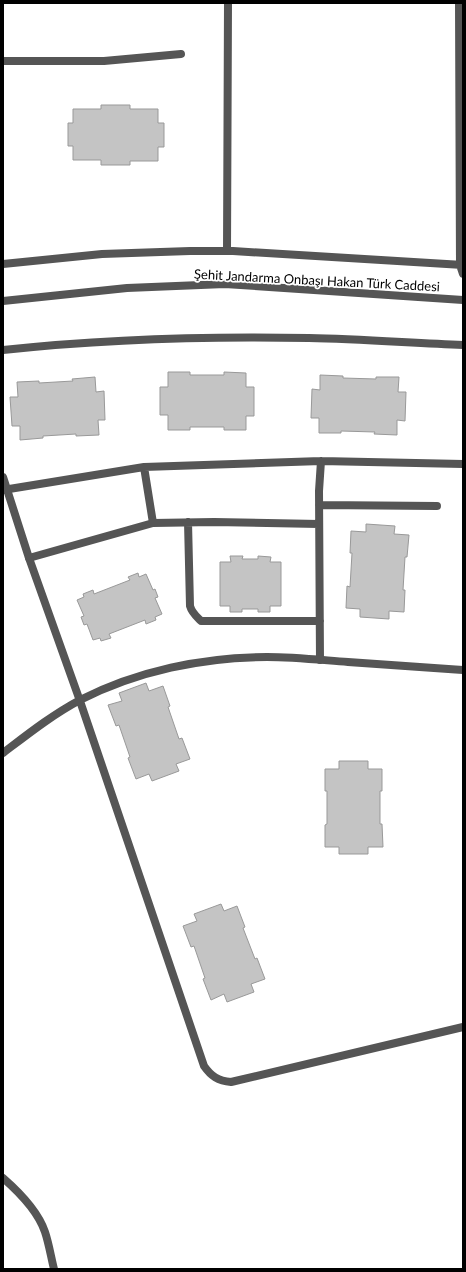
<svg xmlns="http://www.w3.org/2000/svg" width="466" height="1272" font-family="Lato,sans-serif">
	<style>
		.building { fill: #c4c4c4; stroke: #999 }
		.lines { fill: none; stroke-linecap: round; stroke-linejoin: round }
		.service { stroke: #555; stroke-width: 8 }
		.minor { stroke: #555; stroke-width: 8 }
		.labels { text-anchor: middle; dominant-baseline: central; stroke-width: 3.5; stroke-linejoin: round; paint-order: stroke }
		.street-label { font-size: 13px; fill: #000; stroke: #fff }
	</style>
	<rect width="100%" height="100%" fill="#fff"/>
	<path class="building" d="M101 105H130V109H158V123H164V147H158V161H130V165H101V160H73V146H68V123H73V109H101Z
		M168 372H190V375H224V372L246 373V387H254V416H246V430H224V427H190V430H168V415H160V387H168Z
		M320 375 343 376V378L376 379V377H399L398 392H406L405 421 397 420V435L374 434 375 432 341 431V433H319V418H311L312 389 320 390Z
		M95 377 96 392 104 391 105 420H98L99 435 76 436V434L43 436V438L20 440V426H12L10 397H18L17 382 39 381V383L73 381 72 379Z
		M366 524 395 526 394 534 409 535 407 557H405L403 590H405L404 612 389 611V619L360 617V609L346 608 347 586 350 587 352 553H350L351 531 366 532Z
		M230 556H243L242 559H258V556L271 557 270 562H281V606H270V612H258V609H242V612H230V606H220V562H231Z
		M138 573 139 577 146 574 153 590 155 589 158 597 155 598 162 614 155 617 156 620 146 624 145 620 109 634 111 638 101 641 100 638 93 640 87 624 84 625 81 617 84 616 77 600 84 597 83 594 93 590 94 594 130 580 128 577Z
		M146 683 149 691 163 686 170 706 168 707 179 739 182 738 190 759 176 764 179 771 152 781 149 774 136 779 128 758 130 757 119 725 116 726 108 705 122 701 119 693Z
		M339 761H368V769H382V791H380V824H382L383 847H368V854H339V847H325V825L327 824V791H325V769H339Z
		M221 904 224 911 237 906 245 927 243 928 255 959 257 958 265 979 251 984 254 992 227 1002 224 994 211 1000 203 979 205 978 194 946 191 947 183 926 197 921 194 914Z"/>
	<g class="lines">
		<path class="service" d="M3 61H104L181 54
			M144 467 153 523
			M3 490 144 467 321 461 463 464
			M319 505 437 506
			M188 522 190 606C192 613 196 616 201 621H320
			M29 558 153 523 214 522 319 524
			M320 660 319 491 321 461"/>
		<path class="minor" d="M459 3 460 265 463 274
			M227 251 228 3
			M3 264 102 254 190 251H233L463 265
			M3 301 127 288 225 284 463 300
			M3 350C104 339 207 336 309 338 360 339 412 343 463 345
			M3 477 29 558 80 701 204 1066C211 1076 218 1081 231 1082L463 1027
			M3 753C28 734 52 715 80 700 137 671 203 657 267 657 294 657 321 660 348 662 387 665 425 667 463 670
			M3 1178C19 1192 38 1211 45 1232 49 1244 51 1257 54 1269"/>
	</g>
	<g class="labels">
		<g class="street-label">
			<text transform="translate(317 280) rotate(3)">Şehit Jandarma Onbaşı Hakan Türk Caddesi</text>
		</g>
	</g>
	<rect width="466" height="1272" fill="none" stroke="#000000" stroke-width="8"/>
</svg>
